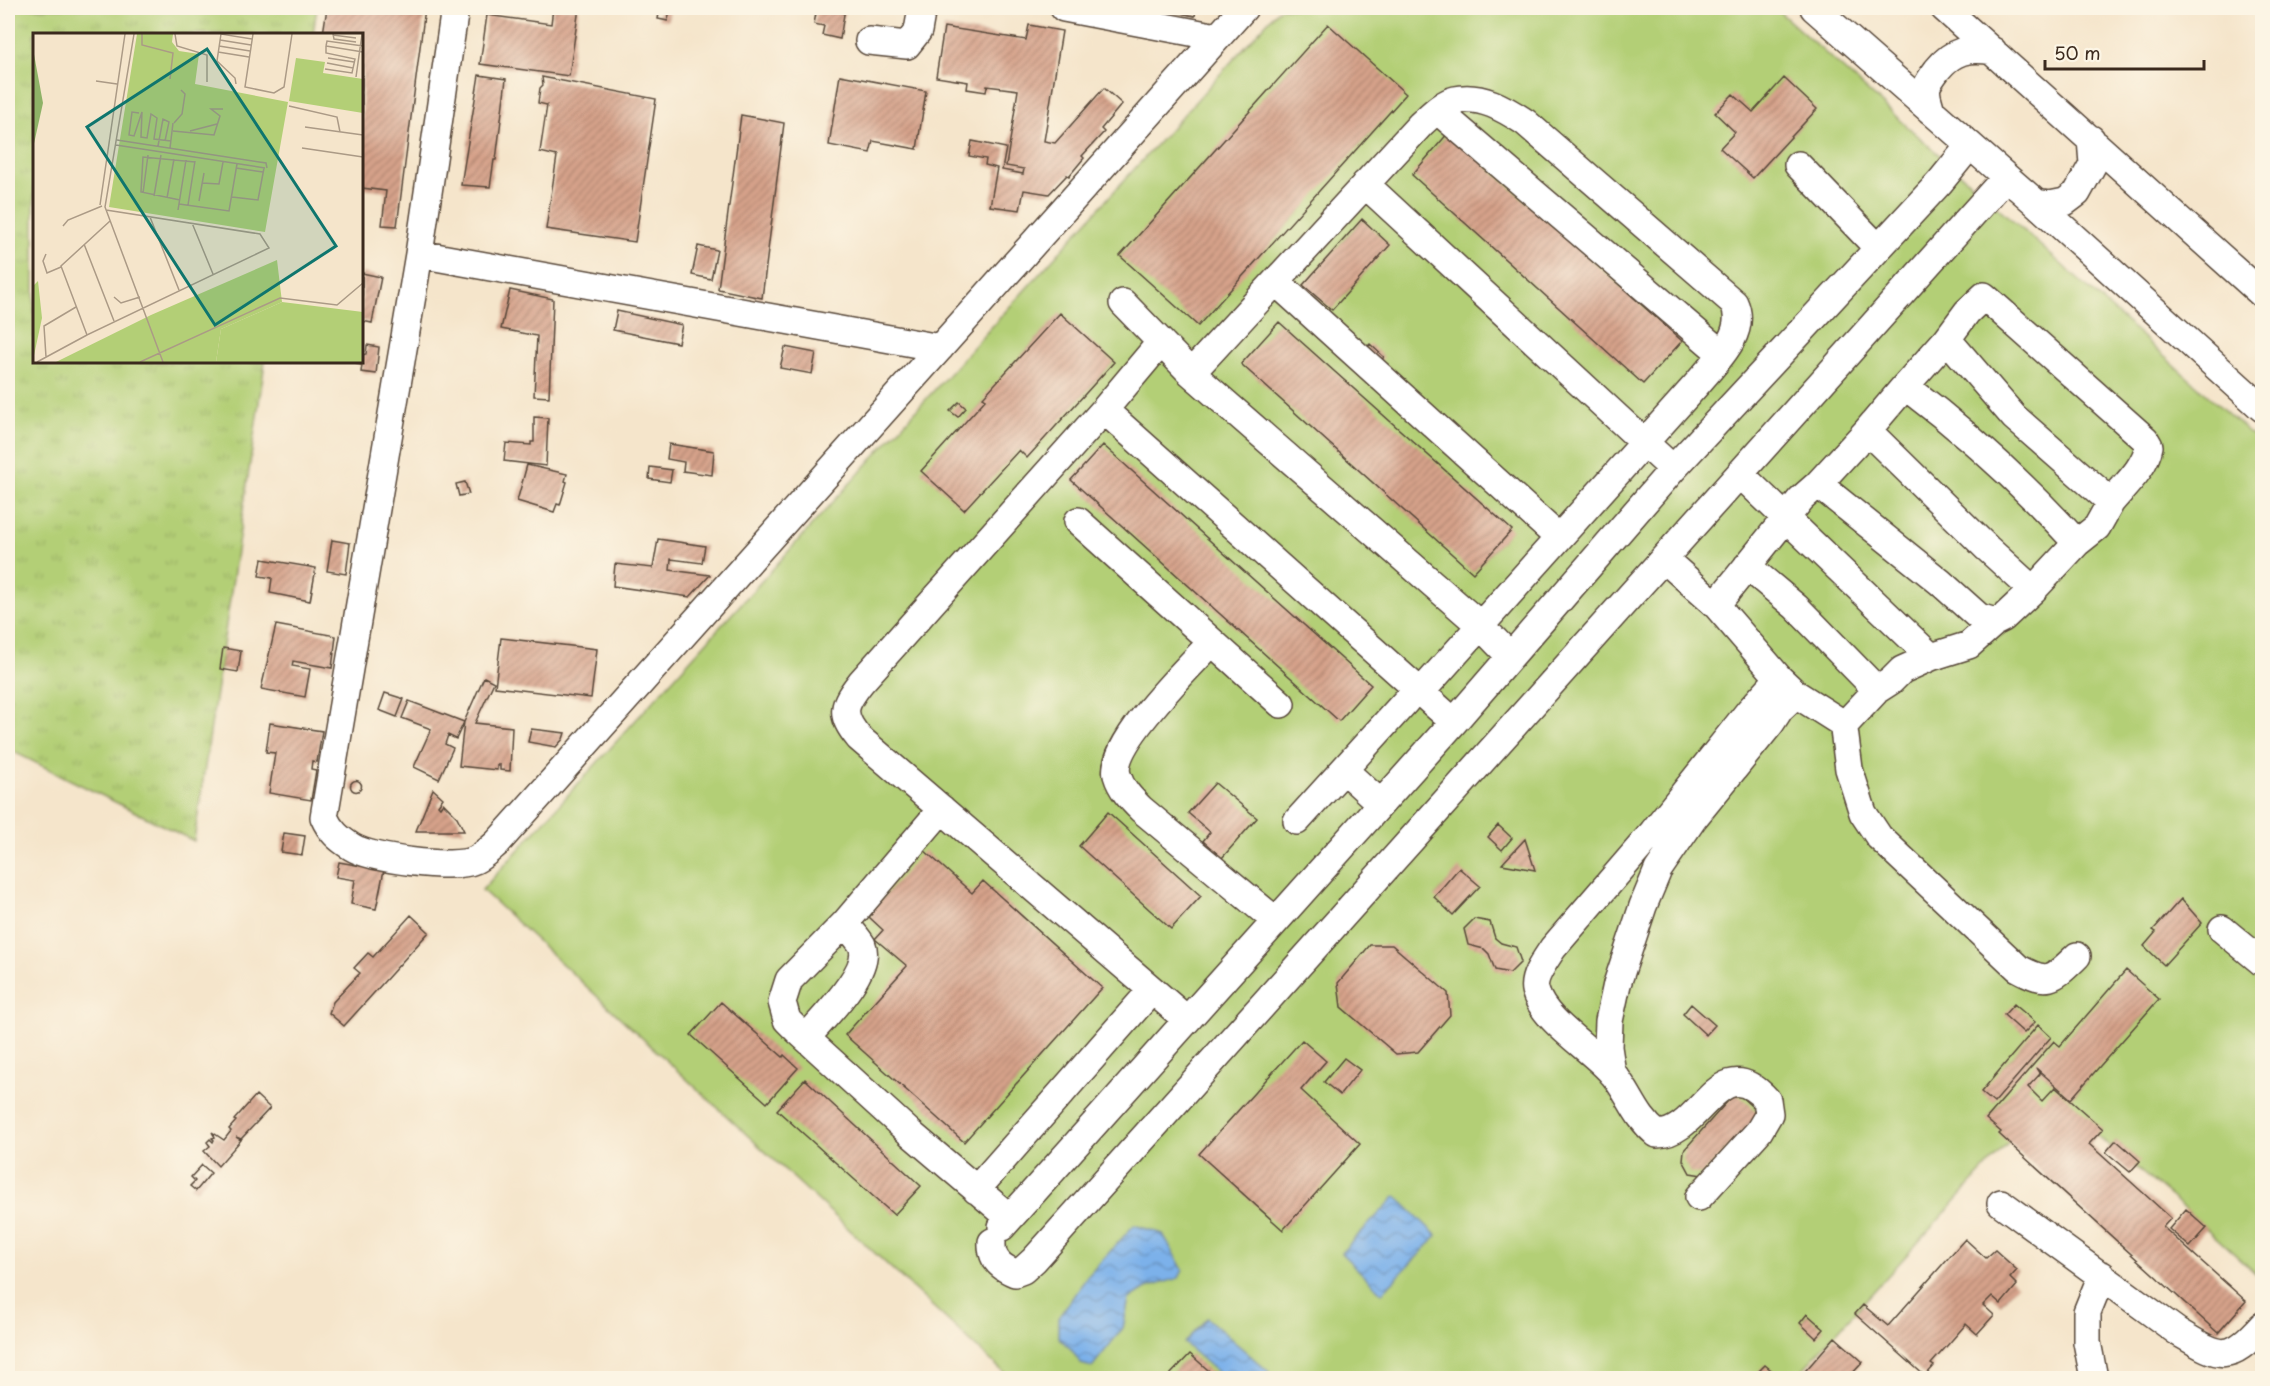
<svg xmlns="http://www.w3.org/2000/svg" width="2270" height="1386" font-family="'Playpen Sans',sans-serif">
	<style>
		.grass { fill: url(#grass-tufts); stroke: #777c4a; stroke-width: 1.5 }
		.pitch { fill: #b3cf76; stroke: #777c4a; stroke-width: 1.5 }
		.water { fill: url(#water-waves); stroke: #5c6e84; stroke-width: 1.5 }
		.building { fill: url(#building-hatch) }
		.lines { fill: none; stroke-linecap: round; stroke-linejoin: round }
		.minor-casing { stroke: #574638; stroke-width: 30 }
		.minor { stroke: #fff; stroke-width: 27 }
		.inset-road { fill: none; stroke: #ab9a86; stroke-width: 1.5 }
		.view { fill: #0f766e; fill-opacity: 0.15; stroke: #0f766e; stroke-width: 3 }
		.inset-edge { fill: none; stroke: #3b2a1e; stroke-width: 3 }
	</style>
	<defs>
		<pattern id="grass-tufts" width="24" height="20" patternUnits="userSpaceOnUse" patternTransform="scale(1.5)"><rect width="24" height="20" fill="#b3cf76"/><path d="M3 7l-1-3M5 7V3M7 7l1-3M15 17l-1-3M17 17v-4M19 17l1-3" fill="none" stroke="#9bb266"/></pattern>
		<pattern id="water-waves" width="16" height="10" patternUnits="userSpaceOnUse" patternTransform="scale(1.5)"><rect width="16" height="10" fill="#7cb1ea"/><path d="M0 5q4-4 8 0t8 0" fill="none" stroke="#6790bd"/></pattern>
		<pattern id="building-hatch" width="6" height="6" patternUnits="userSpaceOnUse" patternTransform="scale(1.5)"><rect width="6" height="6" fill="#d6a28a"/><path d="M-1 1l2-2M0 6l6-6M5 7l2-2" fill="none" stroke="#af8470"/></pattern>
	</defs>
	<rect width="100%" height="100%" fill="#fcf5e5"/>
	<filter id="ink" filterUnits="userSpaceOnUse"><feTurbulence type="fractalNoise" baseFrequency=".0167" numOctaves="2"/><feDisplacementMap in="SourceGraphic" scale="12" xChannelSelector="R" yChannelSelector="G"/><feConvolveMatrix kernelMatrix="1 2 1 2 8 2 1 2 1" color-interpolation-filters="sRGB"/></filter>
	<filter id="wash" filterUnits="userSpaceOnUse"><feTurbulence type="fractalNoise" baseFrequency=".008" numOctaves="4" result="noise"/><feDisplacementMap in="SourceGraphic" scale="24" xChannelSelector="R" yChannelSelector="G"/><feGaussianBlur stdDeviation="1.35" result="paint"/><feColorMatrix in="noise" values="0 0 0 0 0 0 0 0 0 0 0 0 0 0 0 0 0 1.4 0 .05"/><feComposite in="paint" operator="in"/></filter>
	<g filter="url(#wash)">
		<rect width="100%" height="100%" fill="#f5e5cb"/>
		<path class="grass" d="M8 8H317L313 34H34V362H265L194 841 8 749Z"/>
		<path class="pitch" d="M1280 8H1775L2262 444V1279L2175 1200 2050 1097 1795 1378H1010L482 890Z"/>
		<path class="water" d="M1396 1196 1437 1236 1382 1293 1341 1253Z
			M1134 1225 1163 1234 1183 1270 1179 1278 1146 1288 1129 1299 1123 1328 1092 1367 1081 1364 1071 1349 1058 1337V1318L1087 1277Z
			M1207 1318 1276 1378H1224L1184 1343Z"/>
		<g id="blocks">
			<path class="building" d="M327 8H425L397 226 382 225 386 191 362 188V34H323Z
				M553 8H579L569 76 480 64 487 15 551 24Z
				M660 8H670L668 21 658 19Z
				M817 8 827 10 828 8H845L840 39 822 35 824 26 814 24Z
				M1156 8H1196L1195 16Z
				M1328 24 1406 94 1198 326 1120 256Z
				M1029 25 1062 31 1044 141 1055 143 1104 88 1122 104 1101 129 1104 132 1082 156 1084 158 1069 176 1067 175 1049 194 1024 190 1020 210 990 206 997 168 985 165 986 159 969 156 972 141 1006 148 1002 170 1023 174 1024 169 1006 166 1018 90 987 86 986 92 967 89 968 82 936 77 944 27 1026 40Z
				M479 75 506 79 496 160H494L490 187 461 185Z
				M840 75 926 91 917 149 873 141 870 153 829 145Z
				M542 77 656 99 635 242 546 229 557 156 540 152 547 105 538 103 540 88 543 85Z
				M1784 78 1817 109 1753 178 1720 148 1735 132 1715 113 1733 94 1753 112Z
				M741 115 784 123 762 298 718 289Z
				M1449 132 1682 341 1643 384 1412 175Z
				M1362 219 1390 245 1332 310 1303 285Z
				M698 246 717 250 711 279 692 275Z
				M362 273 381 277 372 323 362 321Z
				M510 290 553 299 549 397 534 396 537 336 501 329Z
				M617 311 682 325 678 343 613 330Z
				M1060 313 1114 362 1027 458 1019 450 964 510 921 471 986 399 983 397Z
				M1279 322 1512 530 1473 573 1241 364Z
				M1370 344 1384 357 1374 368 1360 354Z
				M367 345 379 347 376 374 361 372 362 365 357 364V362H362V355L366 354Z
				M785 347 816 353 812 374 780 368Z
				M959 402 966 408 958 417 950 411Z
				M534 417 548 418 546 466 504 461 506 443 531 445V442H534Z
				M669 444 714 451 712 475 683 471 684 462 667 459Z
				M1103 445 1371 685 1339 721 1071 480Z
				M527 465 567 474 565 481 567 482 560 505 557 504 554 512 517 501Z
				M650 467 672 470 670 482 649 479Z
				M465 482 469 494 459 496 456 484Z
				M658 539 705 546 702 563 671 559 670 570 710 575 690 597 613 586 615 564 653 568Z
				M332 540 350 543 346 574 327 571Z
				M262 559 316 568 310 601 270 593 272 578 259 576Z
				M276 625 336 636 332 668 293 661 292 666 310 669 305 697 261 689Z
				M501 638 597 649 591 698 495 687Z
				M223 648 241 651 238 672 220 669Z
				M484 677 494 682 475 723 512 727 510 771 500 770V765H497V770L459 766 464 722 456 739 448 735 445 744 453 748 439 779 414 767 431 729 402 718 409 701 464 722Z
				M385 693 404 699 397 717 379 710Z
				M270 723 322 731 317 762 312 761 311 769 316 770 311 800 269 793 275 753 266 752Z
				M531 729 565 733 563 739 556 747 528 742Z
				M350.5 786a5.5 5.5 0 1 1 11 0a5.5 5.5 0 1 1-11 0Z
				M1215 783 1257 818 1222 858 1203 841 1210 832 1188 813Z
				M433 789 443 798 438 805 440 807 443 803 457 817 464 831H416Z
				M1108 812 1201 896 1171 929 1079 846Z
				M1498 825 1512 838 1502 850 1488 837Z
				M284 833 305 836 302 855 281 852Z
				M1525 839 1535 870 1502 864Z
				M924 850 972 893 983 881 1102 988 964 1142 845 1035 907 966 875 939 883 930 869 917 872 914 870 912Z
				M339 862 384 870 376 909 351 904 355 880 336 877Z
				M1459 868 1480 886 1453 915 1434 897Z
				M2181 899 2202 923 2164 965 2144 946 2156 932 2153 930Z
				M411 915 429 932 344 1026 329 1013 333 1002 360 973 354 968 368 953 373 957Z
				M1474 919 1490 922 1495 938 1501 943 1516 947 1521 962 1510 973 1495 970 1489 954 1484 949 1468 945 1464 929Z
				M1370 945H1392L1448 993 1450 1015 1418 1052 1396 1054 1341 1007 1338 983Z
				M2126 970 2159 999 2071 1099 2036 1068 2040 1074 2028 1087 2042 1101 2055 1087 2103 1129 2089 1144 2171 1218 2163 1227 2246 1301 2218 1333 1999 1134 2001 1132 1986 1119 2054 1041 2060 1046Z
				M721 1002 783 1057 784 1055 798 1068 767 1103 691 1035Z
				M1691 1004 1715 1025 1706 1035 1683 1014Z
				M2014 1004 2035 1022 2024 1033 2004 1015Z
				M2038 1025 2051 1037 1994 1103 1981 1092Z
				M1302 1040 1326 1061 1301 1090 1360 1144 1283 1230 1199 1154Z
				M1344 1058 1360 1070 1340 1095 1324 1082Z
				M805 1079 921 1186 894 1215 777 1110Z
				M1736 1092 1761 1115 1702 1175 1690 1173 1683 1160 1684 1150Z
				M256 1095 270 1108 241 1139 236 1137 241 1140 218 1166 204 1151 210 1146 207 1142 210 1139 213 1142 214 1140 212 1138 215 1137 212 1132 224 1140 231 1131 229 1129 236 1121 234 1120Z
				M2116 1140 2140 1161 2130 1172 2106 1152Z
				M202 1165 211 1173 196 1191 190 1186 195 1181 191 1177Z
				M2186 1209 2207 1228 2190 1247 2169 1229Z
				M1965 1239 1986 1258 1995 1250 2017 1270 2010 1278 2017 1285 2001 1304 1992 1296 1983 1305 1994 1315 1977 1334 1966 1324 1931 1364 1934 1366 1925 1376 1855 1314 1863 1305 1888 1326Z
				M1807 1314 1824 1329 1816 1338 1800 1323Z
				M1835 1337 1863 1362 1848 1378H1799Z
				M1190 1354 1217 1378H1167Z
				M1765 1365 1781 1378H1752Z"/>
		</g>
	</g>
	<g filter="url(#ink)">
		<use href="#blocks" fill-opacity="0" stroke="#574638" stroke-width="1.5"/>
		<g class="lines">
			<defs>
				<path id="minor" d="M455 8 419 254 324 817C330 831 339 839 352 847 371 859 454 870 475 860 483 856 490 849 497 843L1244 8
					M1064 8 1217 37
					M1814 8 2036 203 2262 408
					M1944 8 2262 294
					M869 41 907 45 918 31 922 8
					M1437 110 1722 354
					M1931 111C1929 103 1925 94 1927 86 1929 81 1934 74 1937 70 1953 50 1969 47 1993 51
					M1798 165 1878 248
					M1365 184 1673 469
					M2036 203 2050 205 2065 202 2077 193 2093 164 2091 139
					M419 254 940 348
					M1276 282 1558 537
					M1123 303 1191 373 1480 625 1510 656
					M1161 342 1104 410 861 682C843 705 839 714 859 738L1186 1019
					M1191 373 1421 124C1430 116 1442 103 1455 100 1481 94 1505 109 1525 122L1734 303C1748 333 1715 362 1697 384L1420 693
					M1905 386 1947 339
					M1104 410 1454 722
					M1740 474 1931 657 1902 670 1891 681 1877 690 1796 607 1747 566
					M1818 484 1866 432
					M1078 521 1281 704
					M1664 559 1716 605 1779 678 1796 694 1837 720 1843 722 1848 721 1877 690
					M2033 590 2077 543
					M1716 605 1801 499 1818 484 1940 582 1979 617 1995 622 2003 618 2033 590 1987 548 1877 440 1866 432 1905 386C1965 431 2027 488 2077 543L2097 527 2111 502 2014 417 1947 339 1967 312 1984 296 2145 439 2149 446C2145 468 2125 485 2111 502
					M1212 642C1190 666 1109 744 1117 775 1121 789 1131 799 1141 809L1276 921
					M1931 657 1969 645 1995 622
					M1843 722 1849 769 1863 813 1879 837 2018 968C2049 985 2053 979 2077 956
					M1345 771 1380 803
					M942 809 845 923 789 980 782 1002 787 1020 797 1030 910 1133 1010 1218
					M1297 821 1406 701
					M2222 929 2262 962
					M806 1038C821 1020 873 971 862 945 858 938 850 930 845 923
					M1612 1073 1608 1047 1609 1021 1617 984 1643 906 1658 870 1693 819 1771 723 1780 709 1796 694
					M976 1190 1151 991
					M1699 1197 1759 1131 1769 1114 1767 1100C1718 1046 1702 1134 1657 1134 1635 1116 1631 1096 1614 1075 1594 1050 1543 1022 1535 990 1532 977 1546 959 1553 948L1653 832 1750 710 1779 678
					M2001 1203 2178 1332C2219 1356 2227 1365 2262 1326
					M1002 1227 1454 722 1673 469 1940 182 1970 145
					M992 1242C991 1259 1000 1267 1015 1273L1023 1270 1034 1260 2006 177
					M2094 1378 2087 1342V1312L2102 1275"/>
			</defs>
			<use href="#minor" class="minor-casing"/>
			<use href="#minor" class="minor"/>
		</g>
	</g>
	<g transform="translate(33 33)">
		<rect width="330" height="330" fill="#f5e5cb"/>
		<path d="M244 227 249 269 188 296 183 329H23L118 282ZM5 248 9 285 0 327V253Z" fill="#b3cf76"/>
		<path d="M0 16 10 70 0 115Z" fill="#8eb267"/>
		<path d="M249 269 330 279V329H183L188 296Z" fill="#b3cf76"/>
		<path d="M104 1H140L139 9 146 18 166 21 162 51 255 69 232 199 76 174ZM263 25 292 29 290 40 330 46V80L256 68Z" fill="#b3cf76"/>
		<path class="inset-road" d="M101 1 72 174 130 329M109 1V12L140 20 137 46M142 1 144 13 174 22V49M220 1 212 54 241 60 251 54 259 1M300 1 301 6 323 9M300 2 323 5M187 7 218 12M186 13 217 18M293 13 294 8 330 13M293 13 330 19M185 19 216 24M295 25 321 29M294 30 320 35M292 36 319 40 322 26 293 20V13M323 44 329 1M63 48 84 51M203 51 202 45 184 28 188 1 219 6M256 73 304 84 307 99M106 80 99 79 96 102 101 103 109 79 108 104 114 105 118 81 124 85 121 106 138 108M141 90 149 81 152 61 148 57M272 94 330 102M140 98 181 102 187 83 178 76H190M157 98 184 91M84 107 233 130 234 135M83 112 232 135M125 113 130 86 136 89 132 108M137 115 140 90M269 115 330 124M203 135 230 139M169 150 186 151 190 129M110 160 115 122M121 163 128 122M199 164 225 167 231 135M134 165 141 126M147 167 108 159 110 124 162 129M166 168 171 140M146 171 196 178 204 131M67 172 92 1M155 172 162 128M73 177 227 201 236 215 54 302 28 233 77 188M145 177 153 127M117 184 146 257M159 190 180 241M30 193 35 187 69 173M51 211 81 288M13 221 10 228 14 240 28 234M81 264 88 270 107 264M13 324 11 293 43 274M4 329 54 302M107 329 247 265 304 272 330 250"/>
		<path class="view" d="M174 16 303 213 182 292 54 94Z"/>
		<rect width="330" height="330" class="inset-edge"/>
	</g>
	<rect width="2270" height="1386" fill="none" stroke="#fcf5e5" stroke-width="30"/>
	<path d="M2045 60v9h159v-9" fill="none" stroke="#3b2a1e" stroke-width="3"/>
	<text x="2054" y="60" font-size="18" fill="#3b2a1e" stroke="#fcf5e5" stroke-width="4.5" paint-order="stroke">50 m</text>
</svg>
